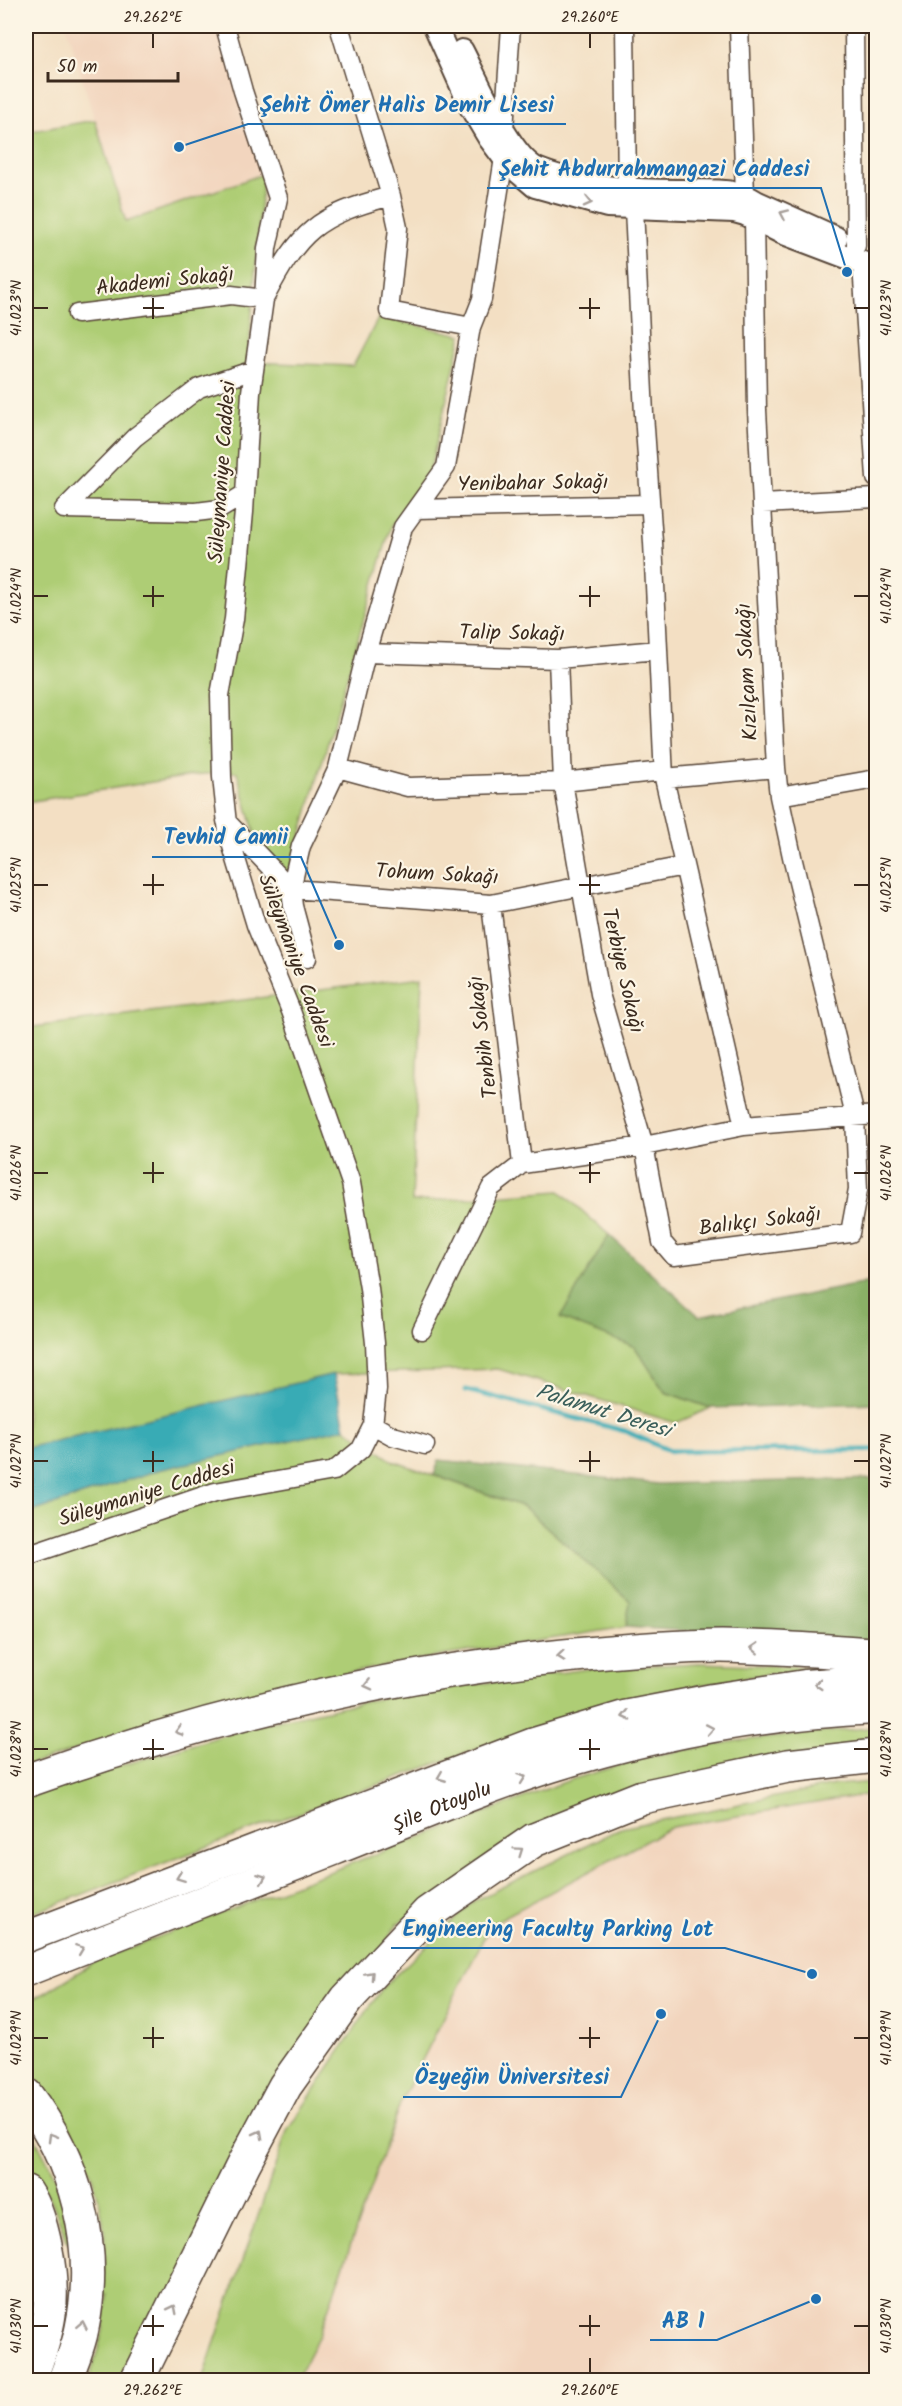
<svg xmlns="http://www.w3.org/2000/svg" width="902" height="2406" font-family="Kalam,sans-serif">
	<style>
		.built { fill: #f2d5be }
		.green { fill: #aecd75; stroke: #747c4a; stroke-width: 1.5 }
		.forest { fill: #8ab066; stroke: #626d42; stroke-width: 1.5 }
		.water { fill: #39abb5; stroke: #3a6a6a; stroke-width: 1.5 }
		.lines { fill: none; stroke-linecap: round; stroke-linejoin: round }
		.stream { stroke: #39abb5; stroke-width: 5 }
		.minor-casing { stroke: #574537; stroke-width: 21 }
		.tertiary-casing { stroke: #574537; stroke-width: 26 }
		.trunk-casing { stroke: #574537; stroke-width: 33 }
		.motorway-casing { stroke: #574537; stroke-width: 36 }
		.minor { stroke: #fff; stroke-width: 18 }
		.tertiary { stroke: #fff; stroke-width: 22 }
		.trunk { stroke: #fff; stroke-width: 30 }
		.motorway { stroke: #fff; stroke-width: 33 }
		.oneway { stroke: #a79f9a }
		.ticks { fill: none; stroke: #3b2a1e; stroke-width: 2 }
		.labels { text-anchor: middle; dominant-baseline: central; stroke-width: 4.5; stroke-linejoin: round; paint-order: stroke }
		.street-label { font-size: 21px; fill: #3b2a1e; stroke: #fcf5e5 }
		.water-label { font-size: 22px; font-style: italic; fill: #3a5e5a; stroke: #fcf5e5 }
		.leader { fill: none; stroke: #1f6fb2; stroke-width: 2 }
		.callout-dot { fill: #1f6fb2; stroke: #fcf5e5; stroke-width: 2 }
		.callout-label { font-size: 22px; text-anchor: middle; font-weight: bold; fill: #1f6fb2; stroke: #fcf5e5; stroke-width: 4.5; stroke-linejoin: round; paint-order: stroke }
		.neatline { fill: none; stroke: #3b2a1e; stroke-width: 2 }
		.ticks-label { font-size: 15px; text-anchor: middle; fill: #3b2a1e }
	</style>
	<rect width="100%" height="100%" fill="#fcf5e5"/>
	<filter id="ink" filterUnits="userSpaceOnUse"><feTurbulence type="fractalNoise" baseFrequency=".0167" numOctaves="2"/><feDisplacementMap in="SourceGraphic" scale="12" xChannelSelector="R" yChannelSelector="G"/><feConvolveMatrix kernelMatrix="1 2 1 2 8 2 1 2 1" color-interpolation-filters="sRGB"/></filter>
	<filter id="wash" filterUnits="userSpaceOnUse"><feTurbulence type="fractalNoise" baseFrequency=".008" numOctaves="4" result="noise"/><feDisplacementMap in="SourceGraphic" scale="24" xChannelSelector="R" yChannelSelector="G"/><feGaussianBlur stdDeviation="1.35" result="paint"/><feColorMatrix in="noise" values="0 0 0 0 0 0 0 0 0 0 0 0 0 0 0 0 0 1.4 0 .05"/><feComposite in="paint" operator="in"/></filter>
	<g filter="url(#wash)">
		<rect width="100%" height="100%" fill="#f3dfc3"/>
		<path class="built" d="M66 26H219L263 174 126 222Z
			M876 1793V2380H296L319 2335 400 2104 491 1924 672 1827Z"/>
		<path class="green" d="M95 120 126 222 263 174 248 362 353 366 379 317 462 335 427 482 391 526 278 914 237 772 203 774 26 802V132Z
			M422 977 412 1202 560 1191 609 1235 561 1318 635 1347 665 1392 711 1408 676 1423 498 1369 334 1374 26 1448V1028Z
			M345 1428 393 1461 524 1507 630 1601 626 1627C522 1644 416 1657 313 1681 215 1704 121 1735 26 1766V1514L158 1470Z
			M698 1663 867 1669 768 1674 666 1691 544 1725 243 1833 26 1916V1798L75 1779 259 1725 390 1696 587 1669Z
			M876 1727V1745L661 1781 397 1924 123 2380H89L103 2331 107 2294 102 2296C103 2279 105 2262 105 2246 103 2182 70 2113 26 2069V2002L45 1993 98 1960 570 1780 650 1756 737 1741Z
			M876 1782V1793L672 1827 491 1924 400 2104 319 2335 296 2380H202L287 2131 383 1987 474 1901 621 1828 834 1785Z
			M26 2120 56 2178 71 2240 68 2243 52 2202 26 2162Z
			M26 2270 33 2295 28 2355H26Z"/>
		<path class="forest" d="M609 1235 699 1316 876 1281V1403L711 1408 665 1392 635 1347 560 1318Z
			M439 1460 658 1484 876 1479V1643L626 1627 630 1601 524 1507 434 1475Z"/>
		<path class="water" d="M334 1374 345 1428 158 1470 26 1514V1448Z"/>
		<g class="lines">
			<path class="stream" d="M466 1390 625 1431 670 1451 876 1450"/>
		</g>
	</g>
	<g filter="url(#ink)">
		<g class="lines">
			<defs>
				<path id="minor" d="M339 26 391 196 398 228 389 311 471 327
					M625 26 627 190
					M739 26 745 195
					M854 26 856 246
					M504 130 511 26
					M634 209 644 414 653 542 664 778 744 1126
					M862 264 876 478
					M77 314 231 295 264 299C300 230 316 216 391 196
					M762 504 876 498
					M64 509 135 437 199 388 254 370
					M64 509 196 512 220 509 245 494
					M416 509 650 504
					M366 653 558 659 658 650
					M558 659 563 782 600 994 644 1146 662 1242 674 1256 850 1233 858 1190 855 1116 793 861 779 796 776 768 757 410 754 218
					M338 768 408 787 563 782 663 771
					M664 778 776 768
					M779 796 876 779
					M226 821 291 889
					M291 889 491 904 684 866
					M491 904 522 1164
					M307 958 293 906 291 889 301 846 338 768 366 653 403 527 446 467 471 327 482 299 504 158
					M422 1330 491 1188 522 1164 644 1146 744 1126 876 1115
					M373 1425 393 1436 425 1445
					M26 1556 215 1492 334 1471 361 1449 373 1425 377 1389 375 1343 369 1288 351 1183 291 1011 256 925 228 833 222 777 220 695 234 619 244 512 251 392 264 299 267 248 278 198 243 91 225 26"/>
				<path id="tertiary" d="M435 26 472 109 490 139 508 163 535 186 607 206 734 211 745 214 781 232 876 268
					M462 51C477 80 507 150 533 167 542 172 554 175 563 178 603 190 643 191 685 191 709 192 735 188 756 202L836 238"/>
				<g id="trunk">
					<path d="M26 1937 534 1743 624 1716 713 1699 805 1685 876 1680"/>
					<path id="s1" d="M26 1971C128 1930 231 1890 334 1850 406 1822 478 1790 551 1767 656 1734 766 1714 876 1709"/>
				</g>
				<path id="motorway" d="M26 1781C200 1719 380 1675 564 1656 616 1651 670 1646 722 1646 774 1647 825 1651 876 1654
					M26 2095C76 2160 99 2247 82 2328 79 2346 71 2363 65 2380
					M26 2192C36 2207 41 2227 45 2245 56 2300 50 2329 29 2380
					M137 2380 244 2163 285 2086 347 1999 428 1913 534 1840 642 1797 788 1766 876 1756"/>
			</defs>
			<use href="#minor" class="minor-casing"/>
			<use href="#tertiary" class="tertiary-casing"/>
			<use href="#trunk" class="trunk-casing"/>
			<use href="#motorway" class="motorway-casing"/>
			<use href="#minor" class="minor"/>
			<use href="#tertiary" class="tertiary"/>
			<use href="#trunk" class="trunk"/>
			<use href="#motorway" class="motorway"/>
		</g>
		<defs><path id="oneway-chevron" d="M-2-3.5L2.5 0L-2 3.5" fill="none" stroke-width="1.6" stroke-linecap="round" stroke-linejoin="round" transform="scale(1.5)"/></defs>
		<g class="oneway">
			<use href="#oneway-chevron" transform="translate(588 202) rotate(14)"/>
			<use href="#oneway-chevron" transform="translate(784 214) rotate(-156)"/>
			<use href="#oneway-chevron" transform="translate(755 1648) rotate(-177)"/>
			<use href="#oneway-chevron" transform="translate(561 1656) rotate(174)"/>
			<use href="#oneway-chevron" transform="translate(818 1684) rotate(176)"/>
			<use href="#oneway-chevron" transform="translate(368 1685) rotate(167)"/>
			<use href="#oneway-chevron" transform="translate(626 1716) rotate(167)"/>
			<use href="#oneway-chevron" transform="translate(710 1729) rotate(-11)"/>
			<use href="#oneway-chevron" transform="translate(179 1731) rotate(164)"/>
			<use href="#oneway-chevron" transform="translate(441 1777) rotate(158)"/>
			<use href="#oneway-chevron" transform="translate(522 1778) rotate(-20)"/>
			<use href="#oneway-chevron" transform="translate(519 1851) rotate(-35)"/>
			<use href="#oneway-chevron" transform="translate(180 1877) rotate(159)"/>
			<use href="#oneway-chevron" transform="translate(262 1878) rotate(-21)"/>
			<use href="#oneway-chevron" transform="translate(80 1949) rotate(-21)"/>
			<use href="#oneway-chevron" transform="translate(370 1975) rotate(-47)"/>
			<use href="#oneway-chevron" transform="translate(259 2134) rotate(-62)"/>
			<use href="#oneway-chevron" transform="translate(52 2137) rotate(-120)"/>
			<use href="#oneway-chevron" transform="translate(173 2309) rotate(-63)"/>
			<use href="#oneway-chevron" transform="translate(82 2325) rotate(-79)"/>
		</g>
	</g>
	<path class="ticks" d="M153 33V48M590 33V48M153 298V319M590 298V319M33 308H48M143 308H164M579 308H600M854 308H869M153 586V607M590 586V607M33 596H48M143 596H164M579 596H600M854 596H869M153 874V895M590 874V895M33 885H48M143 885H164M579 885H600M854 885H869M153 1162V1183M590 1162V1183M33 1173H48M143 1173H164M579 1173H600M854 1173H869M153 1451V1472M590 1451V1472M33 1461H48M143 1461H164M579 1461H600M854 1461H869M153 1739V1760M590 1739V1760M33 1749H48M143 1749H164M579 1749H600M854 1749H869M153 2027V2048M590 2027V2048M33 2038H48M143 2038H164M579 2038H600M854 2038H869M153 2315V2336M590 2315V2336M33 2326H48M143 2326H164M579 2326H600M854 2326H869M153 2358V2373M590 2358V2373"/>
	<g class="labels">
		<g class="street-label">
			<text transform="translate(165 282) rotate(-6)">Akademi Sokağı</text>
			<text transform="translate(223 472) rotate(-86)">Süleymaniye Caddesi</text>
			<text transform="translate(533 484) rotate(-1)">Yenibahar Sokağı</text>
			<text transform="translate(512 634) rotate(1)">Talip Sokağı</text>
			<text transform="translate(748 672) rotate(-93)">Kızılçam Sokağı</text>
			<text transform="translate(437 875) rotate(3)">Tohum Sokağı</text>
			<text transform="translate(295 961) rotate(70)">Süleymaniye Caddesi</text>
			<text transform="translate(622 971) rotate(77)">Terbiye Sokağı</text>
			<text transform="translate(484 1037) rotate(-97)">Tenbih Sokağı</text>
			<text transform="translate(760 1222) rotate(-7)">Balıkçı Sokağı</text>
			<text transform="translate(147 1494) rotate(-17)">Süleymaniye Caddesi</text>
			<text stroke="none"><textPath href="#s1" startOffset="447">Şile Otoyolu</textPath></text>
		</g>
		<g class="water-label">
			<text transform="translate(603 1412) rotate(17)">Palamut Deresi</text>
		</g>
	</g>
	<path class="leader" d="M179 147L248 124H566M847 272L821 188H487M339 945L301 857H152M812 1974L725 1948H391M661 2014L621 2097H403M816 2299L717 2340H650"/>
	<g class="callout-dot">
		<circle cx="179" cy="147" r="6"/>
		<circle cx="847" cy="272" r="6"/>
		<circle cx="339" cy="945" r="6"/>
		<circle cx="812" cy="1974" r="6"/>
		<circle cx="661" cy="2014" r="6"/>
		<circle cx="816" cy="2299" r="6"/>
	</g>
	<g class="callout-label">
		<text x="407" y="112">Şehit Ömer Halis Demir Lisesi</text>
		<text x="654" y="176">Şehit Abdurrahmangazi Caddesi</text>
		<text x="226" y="844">Tevhid Camii</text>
		<text x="558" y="1936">Engineering Faculty Parking Lot</text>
		<text x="512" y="2084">Özyeğin Üniversitesi</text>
		<text x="683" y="2328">AB 1</text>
	</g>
	<rect width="902" height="2406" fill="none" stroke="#fcf5e5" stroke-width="66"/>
	<path d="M48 72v9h130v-9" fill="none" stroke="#3b2a1e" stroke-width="3"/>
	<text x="57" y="72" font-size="18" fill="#3b2a1e" stroke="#fcf5e5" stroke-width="4.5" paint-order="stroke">50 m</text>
	<rect x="33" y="33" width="836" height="2340" class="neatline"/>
	<g class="ticks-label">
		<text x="153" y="22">29.262°E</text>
		<text x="590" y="22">29.260°E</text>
		<text transform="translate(886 308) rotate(-90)" y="5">41.023°N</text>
		<text transform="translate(16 308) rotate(-90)" y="5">41.023°N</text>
		<text transform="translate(886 596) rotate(-90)" y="5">41.024°N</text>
		<text transform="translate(16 596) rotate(-90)" y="5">41.024°N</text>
		<text transform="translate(16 885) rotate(-90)" y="5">41.025°N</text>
		<text transform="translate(886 885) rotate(-90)" y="5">41.025°N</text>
		<text transform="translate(886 1173) rotate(-90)" y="5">41.026°N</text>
		<text transform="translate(16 1173) rotate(-90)" y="5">41.026°N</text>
		<text transform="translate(886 1461) rotate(-90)" y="5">41.027°N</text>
		<text transform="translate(16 1461) rotate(-90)" y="5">41.027°N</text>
		<text transform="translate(886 1749) rotate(-90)" y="5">41.028°N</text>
		<text transform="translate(16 1749) rotate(-90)" y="5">41.028°N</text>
		<text transform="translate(886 2038) rotate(-90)" y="5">41.029°N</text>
		<text transform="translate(16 2038) rotate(-90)" y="5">41.029°N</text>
		<text transform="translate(16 2326) rotate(-90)" y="5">41.030°N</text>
		<text transform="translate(886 2326) rotate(-90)" y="5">41.030°N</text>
		<text x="153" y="2395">29.262°E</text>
		<text x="590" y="2395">29.260°E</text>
	</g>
</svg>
